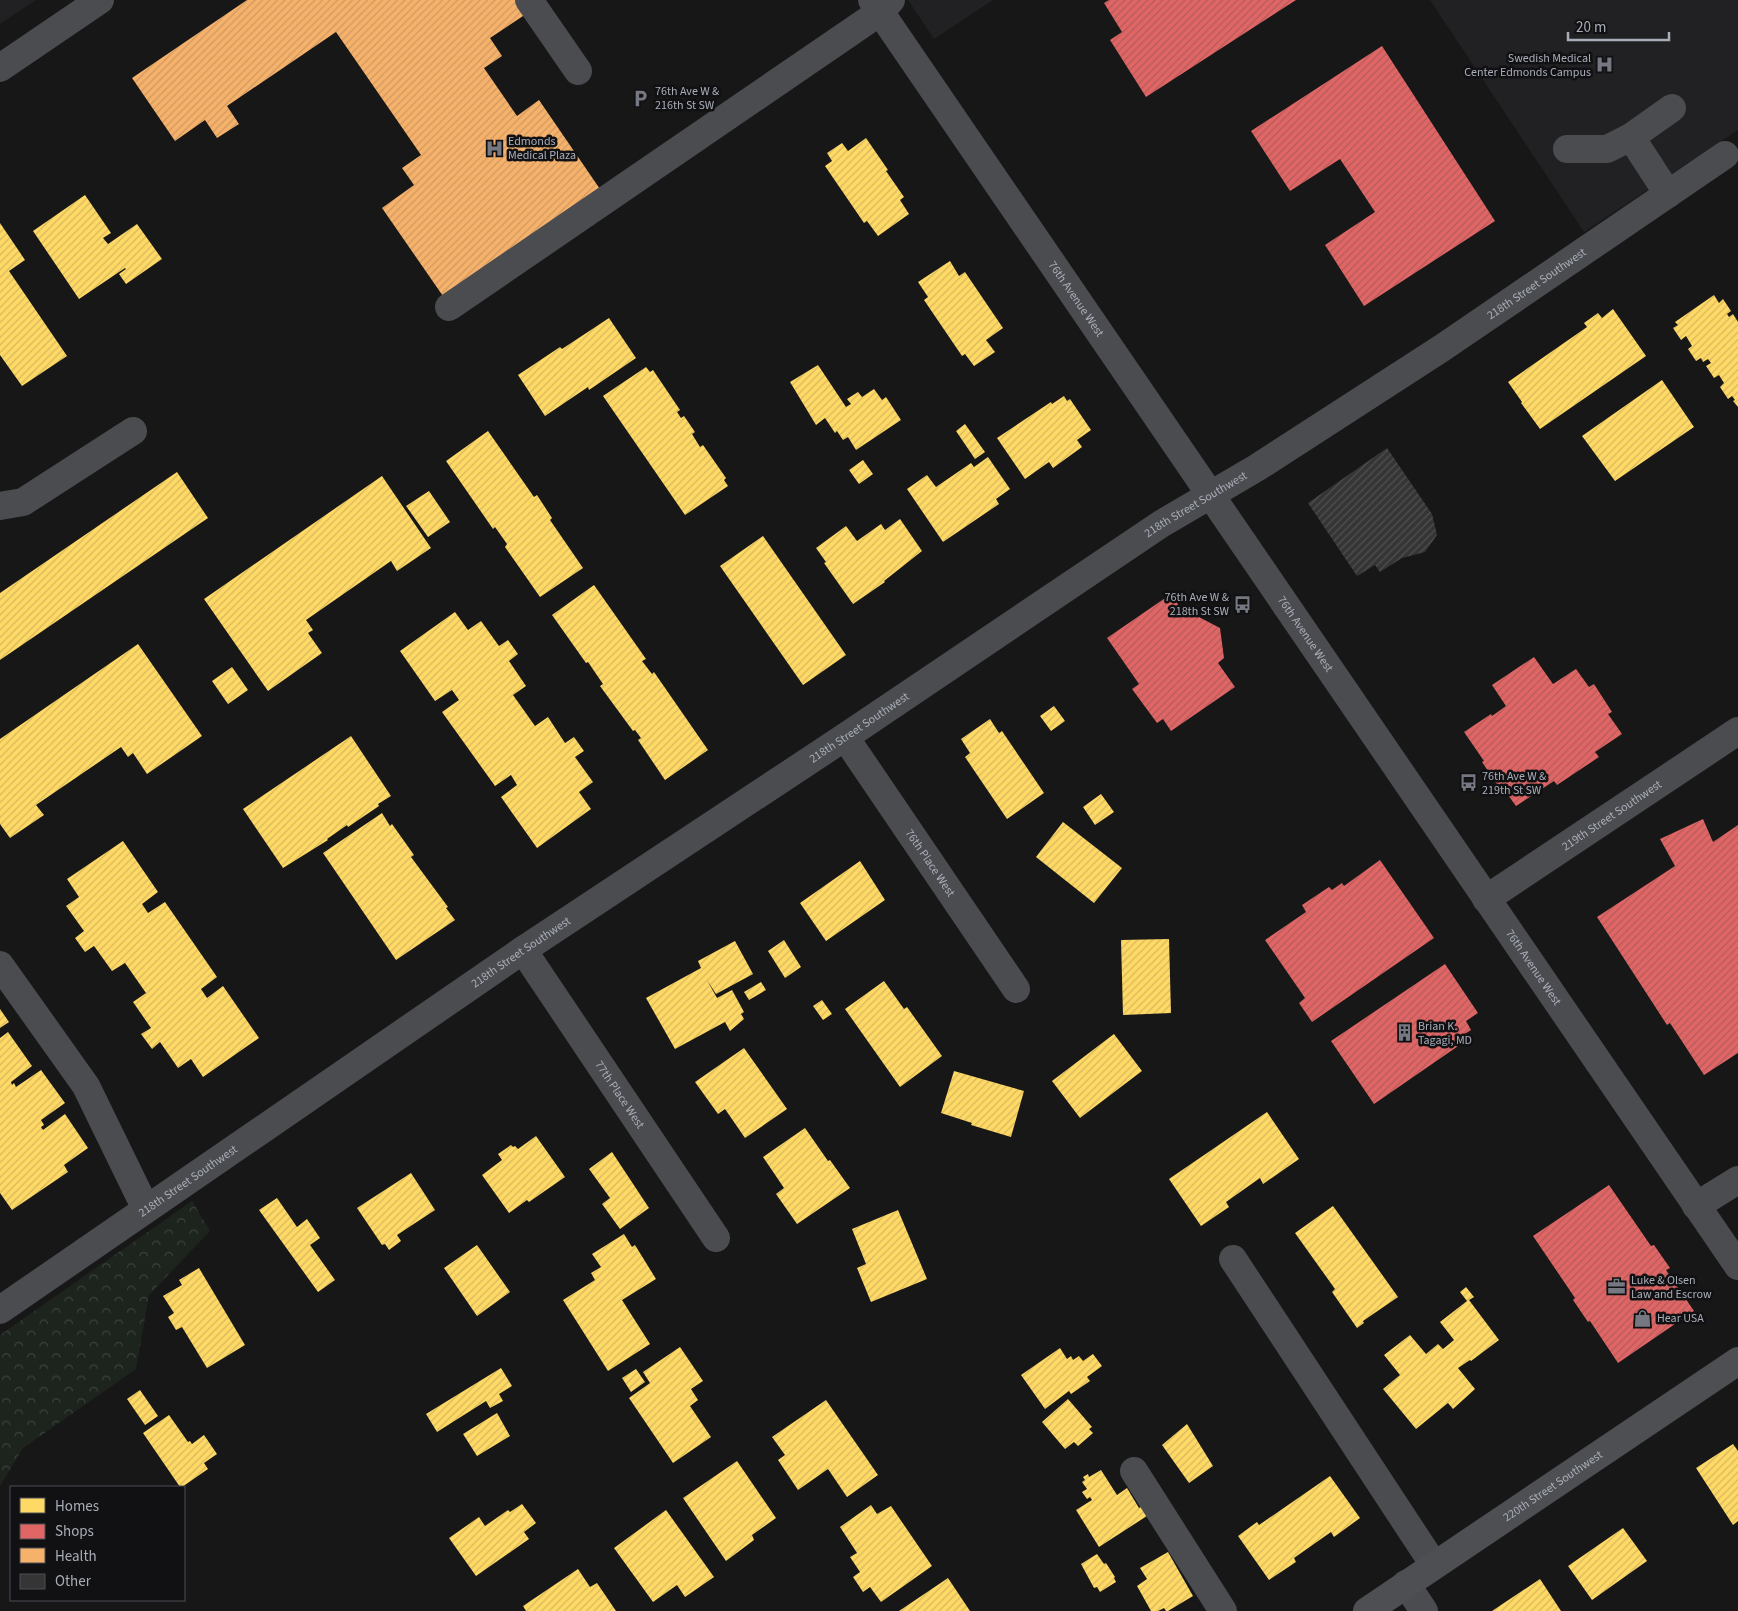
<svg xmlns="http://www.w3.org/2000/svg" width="1738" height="1611" font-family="'Source Sans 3',sans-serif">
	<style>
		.built { fill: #212123 }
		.forest { fill: url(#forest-crowns) }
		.homes { fill: url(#homes-hatch) }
		.shops { fill: url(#shops-hatch) }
		.health { fill: url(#health-hatch) }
		.building { fill: url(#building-hatch) }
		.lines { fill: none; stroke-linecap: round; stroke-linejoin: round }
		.minor { stroke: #4b4c50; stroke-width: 28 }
		.major { stroke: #4d4f52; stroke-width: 28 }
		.labels { text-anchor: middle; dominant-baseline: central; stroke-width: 5; stroke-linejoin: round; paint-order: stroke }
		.poi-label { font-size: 12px; fill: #a8adb8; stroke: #111113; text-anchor: start }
		.street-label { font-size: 12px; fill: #a8adb8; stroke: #111113 }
	</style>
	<defs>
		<pattern id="forest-crowns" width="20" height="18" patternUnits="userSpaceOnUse" patternTransform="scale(1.25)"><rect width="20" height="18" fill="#1d241e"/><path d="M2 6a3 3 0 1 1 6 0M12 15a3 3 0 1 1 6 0" fill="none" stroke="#3b413d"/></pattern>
		<pattern id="homes-hatch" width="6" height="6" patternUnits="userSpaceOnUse" patternTransform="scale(1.25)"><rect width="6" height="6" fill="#ffd966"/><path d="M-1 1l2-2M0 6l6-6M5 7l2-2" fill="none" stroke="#d6b85d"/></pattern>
		<pattern id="shops-hatch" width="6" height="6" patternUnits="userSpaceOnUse" patternTransform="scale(1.25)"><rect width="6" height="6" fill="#e06666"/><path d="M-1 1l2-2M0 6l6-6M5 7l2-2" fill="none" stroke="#b45a5a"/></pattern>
		<pattern id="health-hatch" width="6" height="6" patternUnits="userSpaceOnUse" patternTransform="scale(1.25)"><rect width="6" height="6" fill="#f6b26b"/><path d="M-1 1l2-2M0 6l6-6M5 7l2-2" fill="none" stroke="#cf9961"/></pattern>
		<pattern id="building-hatch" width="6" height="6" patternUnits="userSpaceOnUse" patternTransform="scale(1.25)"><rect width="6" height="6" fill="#353536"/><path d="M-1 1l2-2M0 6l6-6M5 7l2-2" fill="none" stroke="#4f5051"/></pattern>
	</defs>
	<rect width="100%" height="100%" fill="#171717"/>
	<path class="built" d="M0 0H36L0 24Z
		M908 0H993L934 39Z
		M1430 0H1738V130L1584 232Z"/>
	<path class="forest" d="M192 1201 210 1231 149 1295 136 1369 23 1448 0 1486V1335Z"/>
	<path class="homes" d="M866 138 888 170 886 171 904 197 900 200 909 214 878 236 867 221 864 223 825 166 832 161 827 153 842 143 848 151Z
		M85 195 111 233 103 238 108 244 137 224 162 259 126 284 119 274 126 269 125 268 79 299 33 231Z
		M0 223 25 260 9 271 67 356 22 386 0 355Z
		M950 261 959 276 965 272 1003 328 986 340 995 352 974 366 965 354 962 356 924 300 928 297 918 282Z
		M1714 295 1719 303 1723 299 1731 311 1727 314 1729 317 1733 314 1738 322V407L1733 401 1735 400 1732 396 1728 399 1720 387 1724 383 1719 375 1714 378 1706 366 1711 363 1708 359 1703 362 1701 358 1696 361 1688 349 1692 346 1686 336 1681 340 1673 328 1678 325 1675 322Z
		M1613 309 1646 356 1540 429 1521 403 1522 402 1508 382 1587 327 1584 323 1598 313 1602 318Z
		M609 318 636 358 589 390 588 387 545 416 518 375 560 347 562 349Z
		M818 365 846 407 851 404 847 399 858 392 862 397 874 389 882 400 886 397 901 420 856 450 848 437 843 440 837 431 835 433 825 418 816 425 790 382Z
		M646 367 650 372 653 370 680 410 677 412 681 418 684 416 695 432 692 434 700 447 703 445 726 478 724 480 728 486 685 515 603 396Z
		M1662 380 1694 427 1615 481 1582 436Z
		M1064 396 1067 401 1070 399 1091 430 1077 440 1082 447 1053 468 1049 462 1025 479 997 438 1051 402 1052 404Z
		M965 424 985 452 975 459 956 431Z
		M488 431 534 497 537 495 552 518 550 520 583 568 540 597 505 547 507 544 495 527 493 529 446 461Z
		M988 457 1010 489 996 499 999 504 943 542 907 489 927 475 936 487 971 463 974 467Z
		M863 460 873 474 859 484 849 470Z
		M177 472 208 518 0 660V593Z
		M382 476 431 548 397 571 391 561 306 620 313 630 308 633 322 653 268 691 204 599Z
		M429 491 450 522 428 537 406 506Z
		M900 519 922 551 884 581 885 582 853 604 824 563 826 562 816 548 846 526 857 541 881 524 885 530Z
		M763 536 846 655 803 685 720 566Z
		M594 585 646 659 642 661 652 674 654 672 708 750 665 780 638 740 641 738 635 730 633 731 600 686 603 684 588 662 586 663 552 615Z
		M455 612 468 630 481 621 499 646 508 640 518 654 509 661 526 686 513 695 535 726 548 717 565 743 574 737 584 751 575 757 593 782 579 792 591 809 537 848 501 797 517 785 511 775 495 786 442 712 459 700 452 690 435 701 400 651Z
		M138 644 202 736 147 774 133 753 128 757 121 747 36 805 44 815 10 838 0 824V739Z
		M232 667 248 690 228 704 212 681Z
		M1054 706 1065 721 1051 731 1040 716Z
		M990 719 999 733 1002 731 1044 793 1007 819 965 757 970 753 961 739Z
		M351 736 391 796 378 804 379 806 348 827 347 825 327 839 328 840 283 868 243 809Z
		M1101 794 1114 812 1095 825 1083 807Z
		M382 813 390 826 392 824 414 855 411 857 448 907 446 908 455 920 396 960 323 853Z
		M1063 822 1122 868 1094 903 1036 857Z
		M123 841 158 892 142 904 148 913 165 902 217 977 201 989 207 998 223 986 259 1038 203 1077 191 1059 178 1068 160 1042 152 1049 141 1034 151 1028 133 1002 146 993 125 963 112 971 94 946 85 952 75 938 84 931 66 906 79 897 67 879Z
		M860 861 885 900 826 941 800 903Z
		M1169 939 1171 1013 1123 1015 1121 940Z
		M784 940 801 967 785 978 768 951Z
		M735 941 753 974 716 994 707 980 717 998 732 990 744 1012 741 1014 744 1019 730 1031 725 1022 675 1049 646 998 701 968 698 961Z
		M884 981 904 1009 907 1007 942 1056 900 1087 845 1009Z
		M761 982 766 990 749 1000 744 992Z
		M822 1000 832 1014 823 1020 813 1006Z
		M0 1009 9 1022 0 1028Z
		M8 1032 32 1066 11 1082 12 1085 14 1083 16 1087 41 1070 65 1103 41 1120 44 1125 41 1127 43 1130 65 1114 88 1148 64 1165 68 1172 12 1210 0 1193V1038Z
		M1114 1034 1142 1071 1080 1118 1052 1081Z
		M744 1048 787 1109 745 1138 725 1109 718 1114 695 1082Z
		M954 1071 1024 1091 1011 1137 971 1125 972 1123 941 1113Z
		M1267 1112 1299 1159 1263 1184 1260 1178 1226 1202 1229 1207 1201 1226 1169 1179Z
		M805 1128 828 1161 830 1160 850 1188 797 1224 776 1194 784 1188 763 1157Z
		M536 1136 565 1177 529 1202 527 1200 509 1213 482 1175 502 1160 498 1154 511 1145 513 1147 515 1146 518 1149Z
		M612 1152 649 1208 620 1229 602 1204 610 1198 589 1169Z
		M411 1173 435 1210 397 1235 401 1241 389 1250 385 1244 382 1245 357 1208Z
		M277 1198 297 1227 307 1219 320 1238 310 1245 335 1280 318 1292 259 1210Z
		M1333 1206 1398 1297 1363 1321 1364 1323 1357 1328 1332 1292 1335 1289 1295 1233Z
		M898 1210 927 1279 871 1302 857 1268 866 1264 852 1229Z
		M624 1234 632 1247 635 1245 656 1279 622 1300 650 1344 608 1371 563 1300 595 1280 591 1273 601 1267 592 1254Z
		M477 1245 510 1292 477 1316 444 1268Z
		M199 1268 245 1345 207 1368 182 1327 176 1330 168 1317 174 1313 163 1296 182 1285 179 1280Z
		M1466 1287 1474 1297 1469 1300 1499 1340 1471 1361 1470 1360 1458 1368 1475 1389 1453 1409 1448 1403 1416 1429 1383 1389 1400 1375 1384 1355 1410 1335 1426 1354 1438 1344 1443 1349 1454 1340 1440 1322 1467 1301 1460 1292Z
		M680 1347 703 1381 691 1389 698 1400 690 1406 711 1437 673 1463 629 1398 650 1383 643 1372Z
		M1060 1348 1067 1359 1071 1356 1073 1360 1079 1356 1083 1361 1093 1354 1102 1366 1087 1377 1090 1381 1071 1394 1069 1391 1045 1409 1021 1375Z
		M501 1368 512 1386 499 1394 503 1401 490 1408 486 1401 437 1432 426 1414Z
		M636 1369 645 1382 631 1392 622 1378Z
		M140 1390 158 1416 145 1425 127 1399Z
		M1068 1399 1092 1427 1089 1429 1093 1433 1078 1446 1074 1442 1065 1449 1042 1422Z
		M826 1400 878 1475 847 1497 828 1469 798 1490 778 1460 785 1455 772 1437Z
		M497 1413 510 1436 477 1456 463 1434Z
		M169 1415 188 1442 190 1441 192 1444 204 1435 217 1454 204 1463 208 1469 182 1487H180L143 1433Z
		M1187 1424 1213 1466 1189 1483 1162 1445Z
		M1733 1444 1738 1451V1521L1733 1525 1696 1468Z
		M737 1461 776 1518 752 1535 754 1540 726 1561 683 1498Z
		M1101 1470 1117 1495 1127 1488 1139 1508 1143 1505 1150 1514 1099 1547 1076 1510 1092 1500 1090 1497 1087 1499 1082 1492 1087 1489 1082 1482 1085 1480 1083 1477 1088 1474 1089 1477Z
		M1330 1476 1360 1518 1334 1537 1331 1532 1294 1558 1296 1562 1269 1580 1238 1536 1257 1522 1259 1525Z
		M522 1504 536 1523 524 1532 529 1539 476 1576 449 1538 479 1517 485 1526 508 1510 510 1512Z
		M871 1505 877 1514 891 1506 932 1566 881 1602 870 1587 863 1592 853 1577 860 1572 850 1557 857 1553 840 1527Z
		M666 1510 714 1577 685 1597 677 1585 653 1602 614 1548Z
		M1623 1528 1647 1561 1592 1600 1568 1566Z
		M1168 1552 1193 1596 1168 1611H1166L1164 1608 1158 1611H1151L1137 1586 1147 1579 1140 1568Z
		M1097 1554 1104 1564 1106 1563 1115 1577 1114 1578 1116 1582 1100 1592 1097 1587 1094 1588 1081 1564Z
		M578 1569 590 1587 597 1583 616 1611H526L523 1606Z
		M948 1578 970 1611H899Z
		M1540 1579 1561 1611H1492Z"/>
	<path class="shops" d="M1109 0H1296L1146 97 1110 40 1122 32 1104 3Z
		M1382 46 1495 221 1364 306 1325 245 1375 212 1340 159 1290 191 1251 131Z
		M1171 594 1187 618 1193 614 1220 628 1224 658 1218 663 1235 687 1171 731 1163 719 1157 723 1132 689 1139 684 1107 638Z
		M1534 657 1553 684 1576 669 1589 687 1594 684 1612 712 1608 714 1622 734 1595 752 1599 757 1557 785 1554 781 1516 806 1502 787 1500 789 1482 762 1484 761 1464 732 1491 714 1492 716 1506 706 1492 685Z
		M1703 819 1713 842 1738 825V1053L1704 1075 1670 1023 1667 1025 1597 917 1675 866 1660 839Z
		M1380 860 1434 938 1312 1022 1299 1003 1305 998 1265 940 1306 912 1302 905 1329 887 1332 890 1342 883 1344 886Z
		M1445 964 1478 1013 1466 1021 1471 1030 1460 1037 1464 1042 1374 1104 1331 1041Z
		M1609 1185 1651 1246 1654 1245 1670 1268 1666 1270 1694 1311 1618 1363 1590 1321 1588 1322 1573 1300 1575 1298 1533 1236Z"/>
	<path class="health" d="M247 0H517L526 14 490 38 502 56 484 68 517 116 539 100 602 192 445 299 382 208 414 185 402 168 421 155 336 32 227 106 239 124 217 138 205 120 175 141 132 78Z"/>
	<path class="building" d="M1387 448 1432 514 1437 535 1425 552 1402 558 1380 572 1375 565 1357 576 1308 503Z"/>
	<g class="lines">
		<g class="minor">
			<path d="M529 0 578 71"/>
			<path id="s1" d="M872 0 1738 1266"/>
			<path d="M0 68 100 0"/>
			<path d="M1631 137 1668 194"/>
			<path d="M1567 149H1607L1631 137 1672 108"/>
			<path d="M449 307 880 12 891 0"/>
			<path d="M0 506 23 502 133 431"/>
			<path id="s2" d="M845 737 1016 989"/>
			<path id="s3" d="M1486 899 1738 731"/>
			<path id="s4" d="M523 950 716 1238"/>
			<path d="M0 965 86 1086 146 1209"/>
			<path d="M1696 1206 1738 1180"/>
			<path d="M1233 1259 1434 1565"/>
			<path id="s5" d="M0 1310 523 950 845 737 1161 524 1258 467 1442 348 1725 155"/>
			<path d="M1134 1471 1223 1611"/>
			<path d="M1406 1584 1424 1611"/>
		</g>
		<path class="major" id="s6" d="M1367 1611 1738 1361"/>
	</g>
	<defs>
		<symbol id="hospital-bare" viewBox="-9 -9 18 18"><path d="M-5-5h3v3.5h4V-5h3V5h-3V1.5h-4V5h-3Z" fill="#757880" stroke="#111113" stroke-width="2.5" paint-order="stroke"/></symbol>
		<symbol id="parking-bare" viewBox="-9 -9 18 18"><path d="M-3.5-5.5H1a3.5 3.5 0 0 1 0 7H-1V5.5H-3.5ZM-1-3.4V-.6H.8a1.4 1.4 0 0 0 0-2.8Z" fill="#757880" stroke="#111113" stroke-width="2.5" paint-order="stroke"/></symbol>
		<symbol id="bus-bare" viewBox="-9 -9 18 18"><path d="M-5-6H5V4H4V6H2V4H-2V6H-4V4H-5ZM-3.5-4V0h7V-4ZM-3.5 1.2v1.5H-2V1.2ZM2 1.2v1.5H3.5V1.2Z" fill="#757880" stroke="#111113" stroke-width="2.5" paint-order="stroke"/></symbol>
		<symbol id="building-bare" viewBox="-9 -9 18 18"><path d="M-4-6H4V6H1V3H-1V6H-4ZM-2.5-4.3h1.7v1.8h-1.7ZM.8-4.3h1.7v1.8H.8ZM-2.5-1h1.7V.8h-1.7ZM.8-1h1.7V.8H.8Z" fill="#757880" stroke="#111113" stroke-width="2.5" paint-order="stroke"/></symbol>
		<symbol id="office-bare" viewBox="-9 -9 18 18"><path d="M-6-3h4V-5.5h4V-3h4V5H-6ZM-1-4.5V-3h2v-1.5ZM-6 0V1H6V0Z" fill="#757880" stroke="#111113" stroke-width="2.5" paint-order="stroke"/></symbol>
		<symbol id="shop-bare" viewBox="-9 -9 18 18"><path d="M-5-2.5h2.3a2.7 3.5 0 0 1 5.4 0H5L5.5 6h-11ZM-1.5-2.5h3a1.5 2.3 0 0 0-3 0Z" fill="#757880" stroke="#111113" stroke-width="2.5" paint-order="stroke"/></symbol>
	</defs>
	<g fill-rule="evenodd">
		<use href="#hospital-bare" x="1592" y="52" width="25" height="25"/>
		<use href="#parking-bare" x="628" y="86" width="25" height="25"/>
		<use href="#hospital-bare" x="482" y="136" width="25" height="25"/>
		<use href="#bus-bare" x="1230" y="592" width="25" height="25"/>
		<use href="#bus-bare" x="1456" y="770" width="25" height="25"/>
		<use href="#building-bare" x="1392" y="1020" width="25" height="25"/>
		<use href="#office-bare" x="1604" y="1274" width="25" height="25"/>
		<use href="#shop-bare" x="1630" y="1306" width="25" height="25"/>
	</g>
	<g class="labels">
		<g class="poi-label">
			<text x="1591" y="58" text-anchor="end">Swedish Medical<tspan x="1591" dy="14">Center Edmonds Campus</tspan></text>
			<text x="655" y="91">76th Ave W &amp;<tspan x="655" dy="14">216th St SW</tspan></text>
			<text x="508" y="141">Edmonds<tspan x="508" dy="14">Medical Plaza</tspan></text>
			<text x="1229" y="597" text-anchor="end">76th Ave W &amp;<tspan x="1229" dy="14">218th St SW</tspan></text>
			<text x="1482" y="776">76th Ave W &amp;<tspan x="1482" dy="14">219th St SW</tspan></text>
			<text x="1418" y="1026">Brian K.<tspan x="1418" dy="14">Tagagi, MD</tspan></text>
			<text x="1631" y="1280">Luke &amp; Olsen<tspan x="1631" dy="14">Law and Escrow</tspan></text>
			<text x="1657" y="1318">Hear USA</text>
		</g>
		<g class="street-label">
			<text stroke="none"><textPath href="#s5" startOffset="1848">218th Street Southwest</textPath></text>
			<text stroke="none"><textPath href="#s1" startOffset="362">76th Avenue West</textPath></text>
			<text stroke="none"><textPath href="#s5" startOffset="1442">218th Street Southwest</textPath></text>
			<text stroke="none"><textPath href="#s1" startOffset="768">76th Avenue West</textPath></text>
			<text stroke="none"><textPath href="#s5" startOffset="1038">218th Street Southwest</textPath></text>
			<text stroke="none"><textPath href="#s3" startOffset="151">219th Street Southwest</textPath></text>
			<text stroke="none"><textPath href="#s2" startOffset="152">76th Place West</textPath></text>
			<text stroke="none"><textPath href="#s5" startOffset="632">218th Street Southwest</textPath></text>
			<text stroke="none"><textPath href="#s1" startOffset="1172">76th Avenue West</textPath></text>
			<text stroke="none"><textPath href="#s4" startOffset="174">77th Place West</textPath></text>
			<text stroke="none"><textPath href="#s5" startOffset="228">218th Street Southwest</textPath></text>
			<text stroke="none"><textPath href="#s6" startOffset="224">220th Street Southwest</textPath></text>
		</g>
	</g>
	<rect x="10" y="1486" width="175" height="115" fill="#111113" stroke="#4d4f55"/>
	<rect x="20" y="1498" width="25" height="15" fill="#ffd966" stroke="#4d4f55"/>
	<text x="55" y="1511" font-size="15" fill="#a8adb8">Homes</text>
	<rect x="20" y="1524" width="25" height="15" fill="#e06666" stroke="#4d4f55"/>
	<text x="55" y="1536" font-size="15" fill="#a8adb8">Shops</text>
	<rect x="20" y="1548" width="25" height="15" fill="#f6b26b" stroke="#4d4f55"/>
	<text x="55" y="1561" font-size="15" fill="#a8adb8">Health</text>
	<rect x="20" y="1574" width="25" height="15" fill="#353536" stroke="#4d4f55"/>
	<text x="55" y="1586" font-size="15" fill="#a8adb8">Other</text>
	<path d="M1568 32v8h101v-8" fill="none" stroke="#a8adb8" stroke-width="2.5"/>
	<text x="1576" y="32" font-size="15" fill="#a8adb8" stroke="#111113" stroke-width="4" paint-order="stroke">20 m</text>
</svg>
